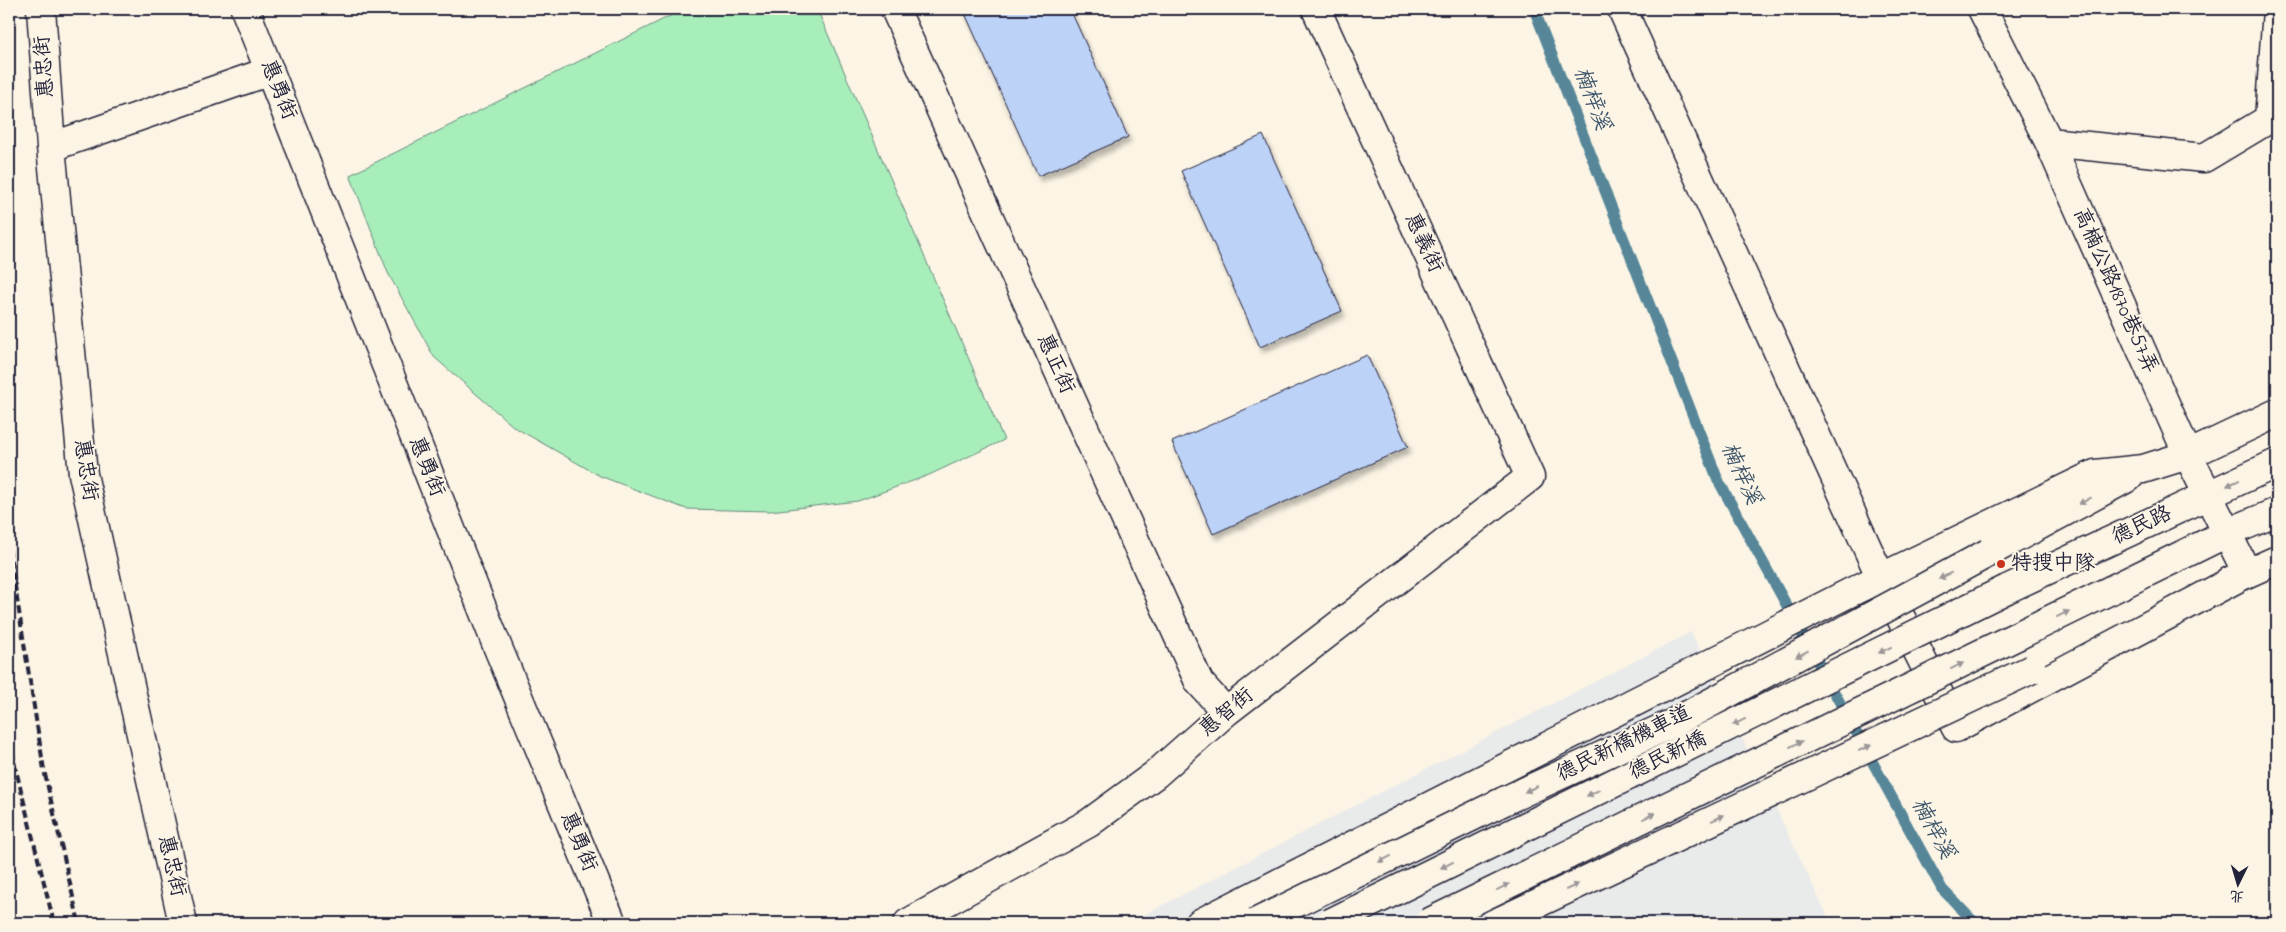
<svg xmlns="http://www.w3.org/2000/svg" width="2286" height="932" font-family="'Indie Flower','LXGW WenKai TC',sans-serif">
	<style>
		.built { fill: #e9eaea }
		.green { fill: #a8eebb; stroke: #65887b }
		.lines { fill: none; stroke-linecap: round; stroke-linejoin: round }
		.stream { stroke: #568698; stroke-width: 11 }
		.building { fill: #bdd2f7; stroke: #22223b; filter: url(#shadow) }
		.street-casing { stroke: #22223b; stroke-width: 31 }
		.secondary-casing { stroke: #22223b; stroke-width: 31 }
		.street { stroke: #fcf5e5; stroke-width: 28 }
		.secondary { stroke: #fcf5e5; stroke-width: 28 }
		.rail { stroke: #22223b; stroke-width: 4; stroke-dasharray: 8 4; stroke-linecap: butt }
		.street-bridge-casing { stroke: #22223b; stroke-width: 31; stroke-linecap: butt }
		.secondary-bridge-casing { stroke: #22223b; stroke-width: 31; stroke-linecap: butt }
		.street-bridge { stroke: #fcf5e5; stroke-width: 28 }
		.secondary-bridge { stroke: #fcf5e5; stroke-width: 28 }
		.oneway { fill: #9a9698 }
		.poi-dot { fill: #c8321e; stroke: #fcf5e5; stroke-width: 2 }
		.labels { text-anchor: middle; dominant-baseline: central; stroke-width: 4; stroke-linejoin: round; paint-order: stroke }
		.street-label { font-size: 21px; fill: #22223b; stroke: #fcf5e5 }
		.poi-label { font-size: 21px; fill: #22223b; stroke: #fcf5e5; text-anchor: start }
		.water-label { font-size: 22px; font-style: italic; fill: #3c546a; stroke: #fcf5e5 }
	</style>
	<defs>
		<filter id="shadow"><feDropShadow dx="3" dy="5.5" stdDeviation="2.5" flood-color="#0004"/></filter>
	</defs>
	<rect width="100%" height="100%" fill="#fcf5e5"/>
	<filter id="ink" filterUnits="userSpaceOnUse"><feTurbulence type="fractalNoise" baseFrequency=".02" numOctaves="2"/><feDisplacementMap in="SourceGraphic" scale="10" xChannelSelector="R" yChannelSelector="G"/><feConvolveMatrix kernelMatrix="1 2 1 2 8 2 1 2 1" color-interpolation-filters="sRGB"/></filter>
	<g filter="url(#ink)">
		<path class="built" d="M1691 632 1831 923H1128Z"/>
		<path class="green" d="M684 9H817L1004 440 929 475 858 501 770 511 686 509 600 476 514 427 434 357 388 273 350 175Z"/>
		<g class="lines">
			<path class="stream" d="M1534 9 1718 480 1942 889 1975 923"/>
		</g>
		<path class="building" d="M963 9H1070L1128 137 1038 176Z
			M1263 135 1342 311 1260 347 1181 171Z
			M1367 355 1408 447 1213 534 1172 442Z"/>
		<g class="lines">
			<defs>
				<path id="street" d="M41 9 51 147 83 474 183 923
					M245 9 498 648 612 923
					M895 9 1199 682 1226 712
					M1622 9 1881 578 1956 728 2247 573
					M1982 9 2049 142 2188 455 2247 573
					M2049 142 2204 158 2269 119 2277 10
					M51 147 270 71
					M1988 553 2129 477
					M2230 581 2277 560
					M908 923 1089 823 1156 774 1226 712 1530 477 1316 9
					M1200 923 1849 593 2095 474 2143 469 2188 455 2277 413"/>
				<path id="secondary" d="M2007 589 2277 463
					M2019 635 2227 533 2277 512"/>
			</defs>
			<use href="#street" class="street-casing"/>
			<use href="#secondary" class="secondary-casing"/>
			<use href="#street" class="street"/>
			<use href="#secondary" class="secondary"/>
			<path class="rail" d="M9 548 44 770 79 923
				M9 727 15 766 54 923"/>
			<defs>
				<path id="street-bridge" d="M1255 923 1504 801 1673 723 1988 553
					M1496 923 2032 669"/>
				<path id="secondary-bridge" d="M1330 923 2007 589
					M1428 923 2019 635"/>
			</defs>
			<use href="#street-bridge" class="street-bridge-casing"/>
			<use href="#secondary-bridge" class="secondary-bridge-casing"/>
			<use href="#street-bridge" class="street-bridge"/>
			<use href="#secondary-bridge" class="secondary-bridge"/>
		</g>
		<defs><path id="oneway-solid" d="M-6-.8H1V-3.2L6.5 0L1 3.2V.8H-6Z" transform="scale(1.25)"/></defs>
		<g class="oneway">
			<use href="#oneway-solid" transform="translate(2233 483) rotate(155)"/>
			<use href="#oneway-solid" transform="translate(2085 501) rotate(152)"/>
			<use href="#oneway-solid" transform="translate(1945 576) rotate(152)"/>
			<use href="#oneway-solid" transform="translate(2063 614) rotate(-26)"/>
			<use href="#oneway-solid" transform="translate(1885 650) rotate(154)"/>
			<use href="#oneway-solid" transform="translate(1802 654) rotate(152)"/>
			<use href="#oneway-solid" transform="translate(1957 666) rotate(-26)"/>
			<use href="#oneway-solid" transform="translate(1739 722) rotate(154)"/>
			<use href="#oneway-solid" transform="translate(1796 744) rotate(-26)"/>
			<use href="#oneway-solid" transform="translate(1865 748) rotate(-25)"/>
			<use href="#oneway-solid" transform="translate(1531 789) rotate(155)"/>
			<use href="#oneway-solid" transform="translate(1593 793) rotate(154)"/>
			<use href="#oneway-solid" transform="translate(1649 816) rotate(-26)"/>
			<use href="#oneway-solid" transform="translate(1718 818) rotate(-25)"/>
			<use href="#oneway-solid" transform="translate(1385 859) rotate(154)"/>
			<use href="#oneway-solid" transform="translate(1447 865) rotate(154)"/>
			<use href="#oneway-solid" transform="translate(1503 887) rotate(-26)"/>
			<use href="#oneway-solid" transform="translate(1572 887) rotate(-25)"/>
		</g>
	</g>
	<circle class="poi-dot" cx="2001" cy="564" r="5"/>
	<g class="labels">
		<g class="street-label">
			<text transform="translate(45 67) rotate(-94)">惠忠街</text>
			<text transform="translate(278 90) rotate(68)">惠勇街</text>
			<text transform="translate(1423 243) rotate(65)">惠義街</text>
			<text transform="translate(2115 291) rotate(66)">高楠公路1870巷57弄</text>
			<text transform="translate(1055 364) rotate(66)">惠正街</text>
			<text transform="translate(426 467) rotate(68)">惠勇街</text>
			<text transform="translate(85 470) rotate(81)">惠忠街</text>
			<text transform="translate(2142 526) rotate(-25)">德民路</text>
			<text transform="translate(1227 713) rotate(-40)">惠智街</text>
			<text transform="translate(1624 744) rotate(-26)">德民新橋機車道</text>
			<text transform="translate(1668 756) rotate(-26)">德民新橋</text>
			<text transform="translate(578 842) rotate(67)">惠勇街</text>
			<text transform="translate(171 866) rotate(77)">惠忠街</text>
		</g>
		<g class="poi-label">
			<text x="2011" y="564">特搜中隊</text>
		</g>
		<g class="water-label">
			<text transform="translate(1591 99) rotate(69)">楠梓溪</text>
			<text transform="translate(1740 474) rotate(65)">楠梓溪</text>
			<text transform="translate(1932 829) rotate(61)">楠梓溪</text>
		</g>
	</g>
	<rect width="2286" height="932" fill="none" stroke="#fcf5e5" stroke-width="30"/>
	<rect x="15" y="15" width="2256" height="902" fill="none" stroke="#22223b" stroke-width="2" filter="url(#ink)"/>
	<g transform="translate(2238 884) rotate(185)" stroke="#fcf5e5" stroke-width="4" paint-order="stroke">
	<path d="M0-4L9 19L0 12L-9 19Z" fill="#22223b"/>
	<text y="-8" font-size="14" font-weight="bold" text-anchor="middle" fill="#22223b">北</text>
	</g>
</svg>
